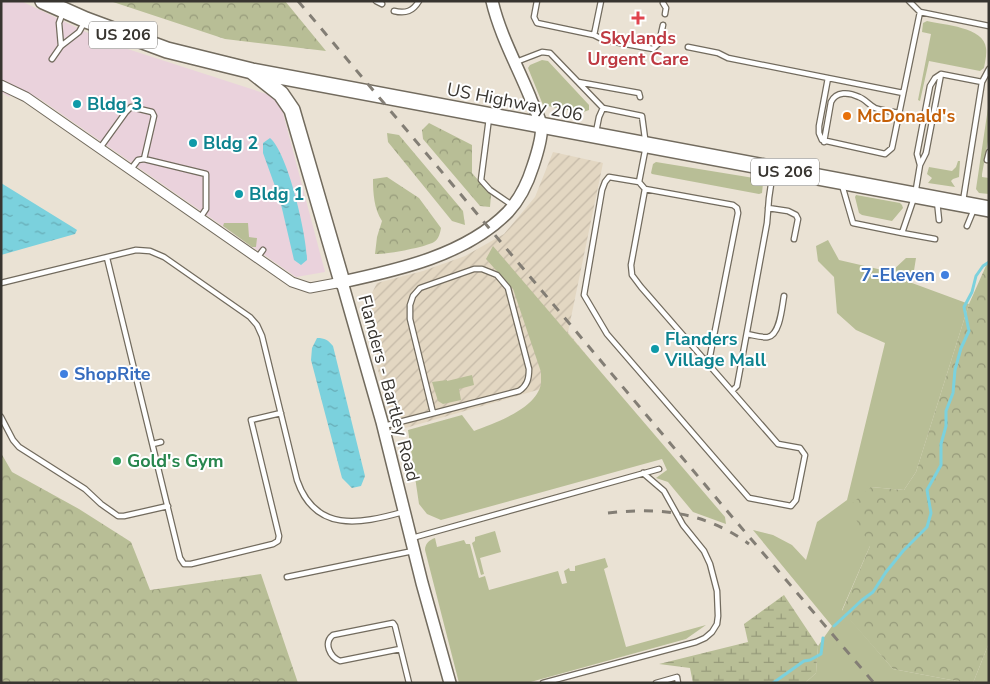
<svg xmlns="http://www.w3.org/2000/svg" width="990" height="684" font-family="'Nunito Sans',sans-serif">
	<style>
		.commercial { fill: #ead2dc }
		.industrial { fill: url(#industrial-furrows) }
		.green { fill: #b8be96 }
		.forest { fill: url(#forest-crowns) }
		.wetland { fill: url(#wetland-marsh) }
		.water { fill: url(#water-ripples) }
		.lines { fill: none; stroke-linecap: round; stroke-linejoin: round }
		.stream { stroke: #7bd1dd; stroke-width: 3 }
		.lane-casing { stroke: #726b5e; stroke-width: 7 }
		.street-casing { stroke: #726b5e; stroke-width: 11 }
		.secondary-casing { stroke: #726b5e; stroke-width: 14 }
		.highway-casing { stroke: #726b5e; stroke-width: 18 }
		.lane { stroke: #fff; stroke-width: 4.5 }
		.street { stroke: #fff; stroke-width: 9 }
		.secondary { stroke: #fff; stroke-width: 11 }
		.highway { stroke: #fff; stroke-width: 15 }
		.rail { stroke: #837e75; stroke-width: 3; stroke-dasharray: 9 9; stroke-linecap: butt }
		.health-dot { fill: #e0444e; stroke: #fff; stroke-width: 2 }
		.culture-dot { fill: #0f9aa8; stroke: #fff; stroke-width: 2 }
		.food-dot { fill: #e8710a; stroke: #fff; stroke-width: 2 }
		.shop-dot { fill: #3f7fe0; stroke: #fff; stroke-width: 2 }
		.leisure-dot { fill: #2e9e5b; stroke: #fff; stroke-width: 2 }
		.labels { text-anchor: middle; dominant-baseline: central; stroke-width: 4; stroke-linejoin: round; paint-order: stroke }
		.shield { fill: #fff; stroke: #74726e; stroke-width: 1 }
		.shield-label { font-size: 16px; font-weight: bold; fill: #383530 }
		.health-label { font-size: 18px; font-weight: bold; fill: #be3a42; stroke: #fff }
		.street-label { font-size: 18px; fill: #383530; stroke: #fff }
		.culture-label { font-size: 18px; font-weight: bold; fill: #0d838f; stroke: #fff; text-anchor: start }
		.food-label { font-size: 18px; font-weight: bold; fill: #c56008; stroke: #fff; text-anchor: start }
		.shop-label { font-size: 18px; font-weight: bold; fill: #366cbe; stroke: #fff; text-anchor: end }
		.leisure-label { font-size: 18px; font-weight: bold; fill: #27864d; stroke: #fff; text-anchor: start }
	</style>
	<defs>
		<pattern id="industrial-furrows" width="10" height="10" patternUnits="userSpaceOnUse" patternTransform="scale(1.25)"><rect width="10" height="10" fill="#e3d7c2"/><path d="M-1 1l2-2M0 10L10 0M9 11l2-2" fill="none" stroke="#c4b9a7"/></pattern>
		<pattern id="forest-crowns" width="20" height="18" patternUnits="userSpaceOnUse" patternTransform="scale(1.25)"><rect width="20" height="18" fill="#b8be96"/><path d="M2 6a3 3 0 1 1 6 0M12 15a3 3 0 1 1 6 0" fill="none" stroke="#979b7b"/></pattern>
		<pattern id="wetland-marsh" width="20" height="14" patternUnits="userSpaceOnUse" patternTransform="scale(1.25)"><rect width="20" height="14" fill="#b8be96"/><path d="M1 5h8M5 5V1M11 12h8M15 12V8" fill="none" stroke="#979b7b"/></pattern>
		<pattern id="water-ripples" width="26" height="14" patternUnits="userSpaceOnUse" patternTransform="scale(1.25)"><rect width="26" height="14" fill="#7bd1dd"/><path d="M2 4q2-2 4 0t4 0M15 11q2-2 4 0t4 0" fill="none" stroke="#66aab4"/></pattern>
	</defs>
	<rect width="100%" height="100%" fill="#eae2d4"/>
	<path class="commercial" d="M1 1H21L109 43 279 98 325 272 296 277 40 99 15 88 9 97 1 92Z"/>
	<path class="industrial" d="M553 152 603 163 568 332 600 372 395 431 362 313 377 283 423 271 465 256 504 234 535 197Z"/>
	<path class="green" d="M927 21C944 25 984 27 986 48 987 54 985 62 984 68L980 71 929 61 920 101 918 100 931 34 922 32 923 23Z
		M542 60 548 61 589 105V110L581 113 543 105 528 68 530 65Z
		M989 101V136L982 174V177L989 178V194L979 193 976 189Z
		M958 161H960L959 177 953 179 951 181 955 187 928 183 932 178 927 174 929 167 952 171 956 167Z
		M656 162 760 179 763 183 762 193 759 194 652 174 651 173 653 164Z
		M856 195 900 203 902 205 903 208 892 221 862 215 859 213 855 197Z
		M224 223H248L249 237 257 238 256 247H252L223 226Z
		M828 240 839 260 891 272 906 258H916L912 283 969 304 916 472 904 490 871 487 870 546 842 610 893 669 967 683H805L816 673 818 646 832 626 753 530 773 535 792 545 806 560 817 522 847 500 885 343 856 330 837 313 834 277 818 261 816 246Z
		M493 246 725 517 726 524 693 512 668 482 656 478 667 470 662 459 441 520 427 514 419 504 408 430 462 415 474 431C495 423 536 409 541 384 541 380 541 376 541 372L513 289 486 259Z
		M472 375 474 385 459 389 461 400 443 404 438 401 432 382 447 380V381Z
		M495 531 501 552 480 558 484 574 481 575 472 543 475 541V537Z
		M435 538 437 547 464 540 466 544H470L479 578 485 576 489 590 558 571 562 584 567 583 564 571 569 568 570 571H575V566L605 558 608 567 604 569 626 647 706 625 686 639 527 683H459L425 550C425 544 429 540 435 538Z
		M989 643V683H973Z"/>
	<path class="forest" d="M110 1H285L326 51 225 39Z
		M429 123 472 145V173L491 195 490 207 480 206 423 139 422 130Z
		M387 133 399 135 463 211 465 225 452 221 388 142Z
		M387 177 419 198 441 228C440 233 439 239 434 242 426 247 385 255 375 254L377 237 382 221C374 209 373 193 373 179Z
		M989 259V643L973 683H967L893 669 842 611 870 546 849 506 871 487 904 490 916 472 969 304Z
		M1 453 12 472 79 509 131 542 150 590 261 574 298 683H1Z"/>
	<path class="wetland" d="M784 595 818 646 816 673 805 683H693L690 668 659 664 748 642 744 624Z"/>
	<path class="water" d="M270 138C288 153 307 236 307 260L301 265 294 260 280 200 263 153V143Z
		M1 183 74 228 77 230 75 234 1 255Z
		M317 338C325 338 328 340 333 346L365 476 361 486 352 488 342 478 311 360 312 348Z"/>
	<g class="lines">
		<path class="stream" d="M834 626 862 600 873 592 886 572 903 551 927 527 931 513 927 490 941 465V444L946 426V411L953 393 955 370 961 348 969 331 964 307 972 292 976 276 983 266 989 262
			M773 683 804 661 810 660 821 654 823 638"/>
		<defs>
			<path id="lane" d="M376 1 382 4
				M537 1 534 17 537 23 594 35 601 1
				M909 1 920 12 989 26
				M663 3 666 8 665 14
				M394 11C406 14 413 11 419 1
				M594 35 604 40 653 49 659 43 663 25
				M61 46 59 23 63 12
				M688 47 718 53 728 58 903 93
				M52 59 61 46 79 32 84 23
				M516 62 542 52 550 53 603 108
				M828 78 819 126V133L822 140 885 154 892 148 920 12
				M578 82 639 93 640 97
				M982 82 989 69
				M489 118 481 180 490 190 512 205
				M596 132 599 117 603 108 642 116 646 146 639 182
				M824 142 831 102C836 91 849 92 859 97 865 99 869 105 875 108 883 111 891 111 899 113
				M100 148 126 112 131 107 152 112 154 116 144 159
				M989 152 987 160H989
				M920 165 926 153 941 74
				M131 169 138 160 144 159 206 174V209L200 218
				M842 185 853 223 902 233 915 195 920 165 917 154 930 86 935 78 941 74 982 82 963 201
				M645 189 631 265 632 275 641 287 778 444 800 448 805 455 796 500 791 506 749 498 607 334 584 295 602 190 605 182 609 177 639 182 645 189 733 205 737 208 738 213 710 356 705 361
				M937 201 939 220
				M768 208 788 211 796 215 798 219 794 239
				M967 226 974 209
				M902 233 935 239
				M107 258 180 558 184 564H191L273 544 278 541 279 536 251 420 281 413
				M257 258 263 250
				M1 283 136 250 150 251 164 257 250 317 257 325 262 336 297 480C315 533 360 524 403 512
				M747 334C753 335 761 338 768 337 780 335 782 307 784 296
				M732 391 737 386 767 223 769 198 773 171
				M1 417 13 440 19 447 85 489 101 504 118 516H124L168 506
				M384 426 519 391C527 386 529 379 529 369L508 288 497 275 482 269H474L420 288 413 296 410 305V319L433 413
				M153 444 161 442
				M412 538 659 469
				M287 577 413 551
				M400 649 340 661C330 657 323 643 333 635L393 623 395 626 409 683
				M543 683 696 642 705 638 712 632 717 624 718 616 717 591 710 564 704 551 683 525 664 491 643 473
				M656 683 677 677 678 683"/>
			<path id="street" d="M1 85 26 97 292 282 310 288 342 282"/>
			<path id="secondary" d="M450 683 422 583 382 422 342 282C398 270 466 255 508 212 520 199 528 182 533 166 536 157 543 134 541 125 539 115 533 106 530 97 517 65 500 35 492 1"/>
			<path id="highway" d="M43 1 86 20 167 50 252 71 989 209
				M253 72 281 94 292 110 342 282"/>
		</defs>
		<use href="#lane" class="lane-casing"/>
		<use href="#street" class="street-casing"/>
		<use href="#secondary" class="secondary-casing"/>
		<use href="#highway" class="highway-casing"/>
		<use href="#lane" class="lane"/>
		<use href="#street" class="street"/>
		<use href="#secondary" class="secondary"/>
		<use href="#highway" class="highway"/>
		<path class="rail" d="M298 1 728 512 874 683
			M608 513C661 507 705 512 749 544"/>
	</g>
	<path class="health-dot" d="M635.5 10.5h5v5h5v5h-5v5h-5v-5h-5v-5h5z"/>
	<g class="culture-dot">
		<circle cx="77" cy="104" r="5"/>
		<circle cx="193" cy="143" r="5"/>
		<circle cx="239" cy="194" r="5"/>
		<circle cx="655" cy="349" r="5"/>
	</g>
	<circle class="food-dot" cx="847" cy="116" r="5"/>
	<g class="shop-dot">
		<circle cx="945" cy="275" r="5"/>
		<circle cx="64" cy="374" r="5"/>
	</g>
	<circle class="leisure-dot" cx="117" cy="461" r="5"/>
	<g class="labels">
		<g class="shield">
			<rect x="89" y="21.5" width="68" height="27" rx="4"/>
			<rect x="751" y="158.5" width="68" height="27" rx="4"/>
		</g>
		<g class="shield-label">
			<text x="123" y="35">US 206</text>
			<text x="785" y="172">US 206</text>
		</g>
		<g class="health-label">
			<text x="638" y="38">Skylands<tspan x="638" dy="21">Urgent Care</tspan></text>
		</g>
		<g class="street-label">
			<text transform="translate(515 102) rotate(11)">US Highway 206</text>
			<text transform="translate(389 388) rotate(75)">Flanders - Bartley Road</text>
		</g>
		<g class="culture-label">
			<text x="87" y="104">Bldg 3</text>
			<text x="203" y="143">Bldg 2</text>
			<text x="249" y="194">Bldg 1</text>
			<text x="665" y="339">Flanders<tspan x="665" dy="21">Village Mall</tspan></text>
		</g>
		<g class="food-label">
			<text x="857" y="116">McDonald's</text>
		</g>
		<g class="shop-label">
			<text x="935" y="275">7-Eleven</text>
			<text x="74" y="374" text-anchor="start">ShopRite</text>
		</g>
		<g class="leisure-label">
			<text x="127" y="461">Gold's Gym</text>
		</g>
	</g>
	<rect width="990" height="684" fill="none" stroke="#383530" stroke-width="5"/>
</svg>
